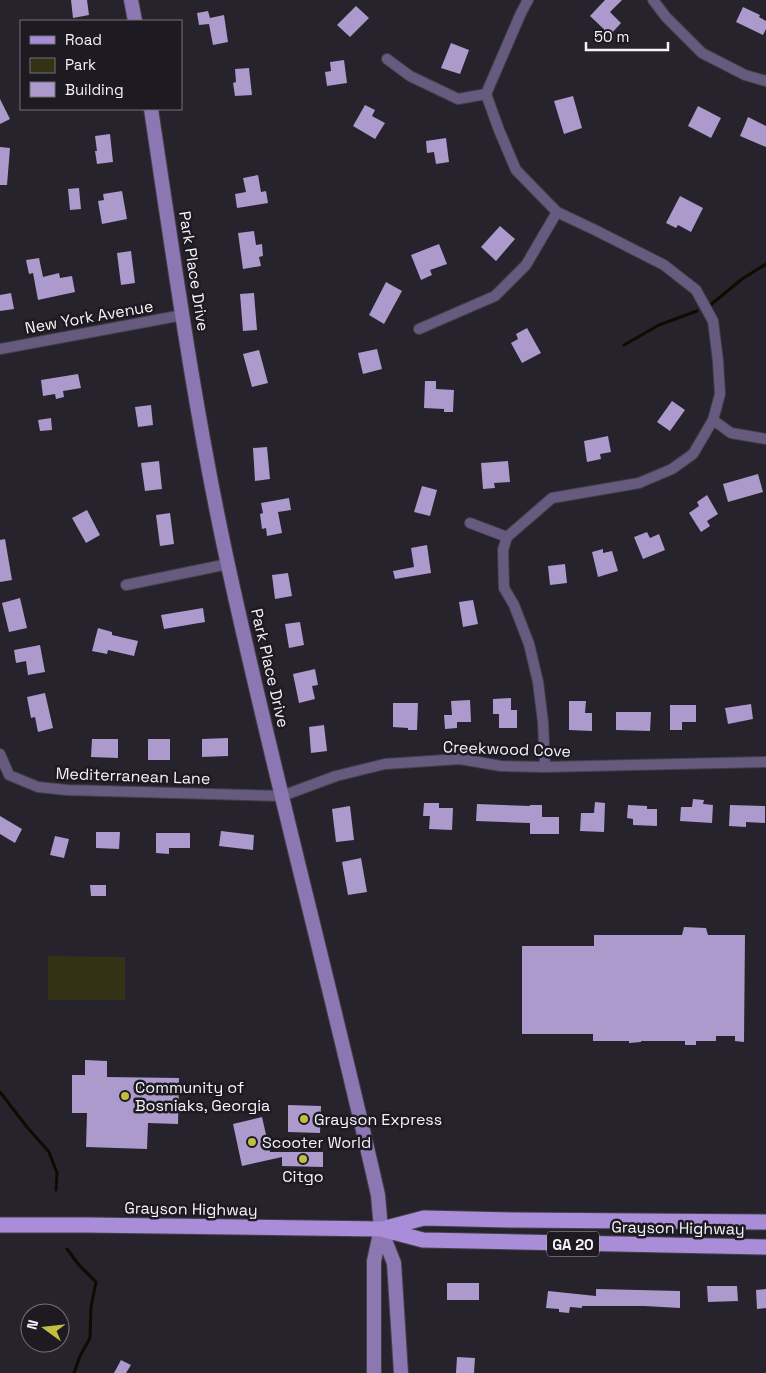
<svg xmlns="http://www.w3.org/2000/svg" width="766" height="1373" font-family="'Space Grotesk',sans-serif">
	<style>
		.green { fill: #333214 }
		.lines { fill: none; stroke-linecap: round; stroke-linejoin: round }
		.stream { stroke: #0d0c00; stroke-width: 3 }
		.building { fill: #ab9acb }
		.street-casing { stroke: #434049; stroke-width: 12 }
		.secondary-casing { stroke: #434049; stroke-width: 16 }
		.primary-casing { stroke: #434049; stroke-width: 17 }
		.street { stroke: #675a7f; stroke-width: 10 }
		.secondary { stroke: #8c77b2; stroke-width: 14 }
		.primary { stroke: #aa8dd9; stroke-width: 15 }
		.poi-dot { fill: #c1be40; stroke: #1d1a22; stroke-width: 2 }
		.labels { text-anchor: middle; dominant-baseline: central; stroke-width: 5; stroke-linejoin: round; paint-order: stroke }
		.shield { fill: #1d1a22; stroke: #b4b2b8; stroke-width: 1 }
		.shield-label { font-size: 15px; font-weight: bold; fill: #f5f3f9 }
		.street-label { font-size: 16px; fill: #f5f3f9; stroke: #1d1a22 }
		.poi-label { font-size: 16px; fill: #f5f3f9; stroke: #1d1a22; text-anchor: start }
	</style>
	<rect width="100%" height="100%" fill="#26232c"/>
	<path class="green" d="M48 956 125 957V1000H48Z"/>
	<g class="lines">
		<path class="stream" d="M708 307 742 279 766 264
			M624 345 659 325 697 311
			M0 1092 27 1127 49 1152 57 1173 56 1190
			M67 1249 79 1265 96 1282 91 1307 90 1338 80 1356 74 1373"/>
	</g>
	<path class="building" d="M71 0H87L89 15 73 18Z
		M605 0H622L610 12 621 23 610 35 590 16Z
		M356 6 369 18 350 37 337 25Z
		M743 7 760 15 759 17 766 21V29L763 35 736 22Z
		M208 11 210 18 224 15 228 42 213 45 209 24 199 25 197 13Z
		M451 43 469 50 460 74 441 68Z
		M344 60 347 83 327 86 325 72 331 71 330 62Z
		M249 68 252 95 235 96 233 83 236 82 235 69Z
		M573 96 582 128 564 134 554 101Z
		M0 99 10 119 0 124Z
		M365 105 375 110 372 116 385 123 375 139 353 126Z
		M698 106 721 118 711 138 688 126Z
		M748 117 766 126V147L740 136Z
		M110 134 113 162 97 164 95 151H97L95 136Z
		M446 138 449 162 436 164 434 152 427 153 426 141Z
		M0 147 10 148 7 185H0Z
		M258 175 261 192 266 191 268 203 237 208 235 194 246 192 243 178Z
		M79 188 81 209 70 210 68 189Z
		M122 191 127 219 102 224 98 201 104 200 103 194Z
		M680 196 703 208 691 232 678 225 676 228 666 223Z
		M500 226 515 239 496 261 481 247Z
		M254 231 256 245 262 244 263 256 259 257 261 266 243 269 238 233Z
		M439 244 447 264 430 270 432 275 421 280 411 255Z
		M131 251 135 283 121 285 117 253Z
		M39 258 43 277 59 273 60 278 72 276 75 292 38 300 33 273 29 274 26 260Z
		M386 282 402 291 384 324 369 315Z
		M11 293 14 309 0 311V295Z
		M254 293 257 330 243 331 240 294Z
		M527 328 541 353 522 363 511 343 518 339 516 334Z
		M377 349 382 369 363 374 358 353Z
		M259 350 268 383 252 387 243 354Z
		M78 374 81 388 63 391 64 397 56 399 55 394 43 396 41 380Z
		M425 381H436V389L454 390 453 412H444V409L424 408Z
		M672 401 685 410 670 431 657 422Z
		M151 405 153 425 138 427 135 407Z
		M51 418 52 430 40 431 38 420Z
		M608 436 611 452 600 454 601 459 587 462 584 441Z
		M267 447 270 479 255 481 253 448Z
		M159 461 162 489 145 491 141 463Z
		M508 461 510 482 494 483 495 488 483 489 481 463Z
		M758 474 763 492 728 502 723 484Z
		M422 486 437 490 430 516 414 512Z
		M707 495 718 514 707 521 710 526 701 532 689 513 699 506 697 502Z
		M289 498 291 510 278 512 282 533 267 536 266 528 262 529 260 514 263 513 261 503Z
		M87 510 100 535 86 543 72 518Z
		M170 513 174 544 160 546 156 515Z
		M647 532 650 538 659 534 665 550 643 559 634 537Z
		M5 539 12 580 0 582V540Z
		M427 545 431 573 395 579 393 571 414 567 411 548Z
		M603 549V553L612 551 618 571 598 577 592 552Z
		M565 564 567 583 550 585 548 566Z
		M288 573 292 596 275 599 272 575Z
		M20 598 27 628 9 632 2 603Z
		M473 600 478 624 463 627 459 602Z
		M203 608 205 622 164 629 161 615Z
		M300 622 304 645 289 648 285 624Z
		M98 628 112 632V635L138 641 134 656 108 650 107 654 92 651Z
		M40 645 45 672 28 675 26 661 16 663 14 650Z
		M315 669 318 685 312 686 315 699 299 703 293 674Z
		M45 693 53 728 38 732 35 717 31 718 27 697Z
		M511 698V710H517V728H499V714H493V699Z
		M470 700 471 722H457V728L445 729 444 715H452L451 701Z
		M569 701H586L585 713H592V731L569 730Z
		M393 703H418L417 730H408V728L393 727Z
		M751 704 753 719 728 724 725 708Z
		M670 705H696V722H682V730H670Z
		M616 712H651L650 731 616 730Z
		M324 725 327 751 311 753 309 727Z
		M228 738V756L202 757V739Z
		M92 739H118V758L91 757Z
		M148 739H170V760H148Z
		M693 799 704 800 703 804 713 805 712 823 680 821 681 807H692Z
		M595 802 605 803 604 832 580 831 581 813H594Z
		M424 803H439V808H453L452 830 429 829 430 816H423Z
		M477 804 530 806V805H542V817H559V834H530V823L476 821Z
		M628 805 647 806V809H657V826L633 825V819L627 818Z
		M730 805 765 806V823L746 822V827L729 826Z
		M350 806 354 840 336 842 332 809Z
		M0 816 22 829 15 843 0 834Z
		M221 831 254 835 253 850 219 846Z
		M96 832H120L119 849 96 848Z
		M156 833H190V848H169V854L156 853Z
		M55 836 69 839 64 858 50 855Z
		M361 858 367 892 348 895 342 862Z
		M90 885H106V896H91Z
		M684 927 706 928 708 935H745L744 1042 735 1041V1036H716V1041H696V1045H685V1041H641V1042L629 1043V1041H593V1034H522V946H594V935H682Z
		M85 1060 107 1061V1077L179 1078 178 1124 148 1123 147 1149 86 1147 87 1113H72V1075H85Z
		M288 1105 321 1106 320 1133 288 1132Z
		M262 1117 270 1152H323V1167L282 1166V1157L242 1166 233 1124Z
		M447 1283H479V1300H447Z
		M707 1286H737L738 1301 708 1302Z
		M596 1289 680 1291V1308L644 1306H582V1308L570 1307 569 1313 559 1312V1309L546 1308 548 1291 596 1296Z
		M766 1289V1308L757 1309 756 1290Z
		M457 1357 475 1358 474 1373H456Z
		M121 1360 131 1365 126 1373H114Z"/>
	<g class="lines">
		<defs>
			<path id="street" d="M528 0 521 13 486 94 499 130 516 170 557 212 597 231 664 265 696 290 713 321 718 361 720 394 713 420 693 454 672 469 639 483 552 498 507 537 503 550 504 588 514 605 529 644 538 682 543 722 545 767
				M653 0 666 17 702 53 745 75 766 81
				M387 59 410 76 458 99 486 94
				M419 329 495 296 526 265 557 212
				M0 349 183 315
				M713 420 731 433 766 439
				M470 523 507 537
				M126 585 228 564
				M0 754 9 775 38 787 67 790 282 796 336 776 385 764 460 759 501 766 545 767 766 762"/>
			<path id="secondary" d="M131 0 135 21
				M151 109C174 261 195 414 228 565 274 776 330 984 378 1195L381 1229 374 1261V1373
				M381 1230 394 1263 401 1373"/>
			<path id="primary" d="M0 1225H87L381 1229 423 1240 766 1247
				M382 1229 424 1218 512 1220 766 1222"/>
		</defs>
		<use href="#street" class="street-casing"/>
		<use href="#secondary" class="secondary-casing"/>
		<use href="#primary" class="primary-casing"/>
		<use href="#street" class="street"/>
		<use href="#secondary" class="secondary"/>
		<use href="#primary" class="primary"/>
	</g>
	<g class="poi-dot">
		<circle cx="125" cy="1096" r="5"/>
		<circle cx="304" cy="1119" r="5"/>
		<circle cx="252" cy="1142" r="5"/>
		<circle cx="303" cy="1159" r="5"/>
	</g>
	<g class="labels">
		<rect class="shield" x="547" y="1231.5" width="52" height="25" rx="4"/>
		<g class="shield-label">
			<text x="573" y="1244">GA 20</text>
		</g>
		<g class="street-label">
			<text transform="translate(194 271) rotate(81)">Park Place Drive</text>
			<text transform="translate(89 317) rotate(-10)">New York Avenue</text>
			<text transform="translate(270 668) rotate(77)">Park Place Drive</text>
			<text transform="translate(507 749) rotate(2)">Creekwood Cove</text>
			<text transform="translate(133 776) rotate(2)">Mediterranean Lane</text>
			<text transform="translate(191 1209) rotate(1)">Grayson Highway</text>
			<text transform="translate(678 1228) rotate(1)">Grayson Highway</text>
		</g>
		<g class="poi-label">
			<text x="135" y="1087">Community of<tspan x="135" dy="18">Bosniaks, Georgia</tspan></text>
			<text x="314" y="1119">Grayson Express</text>
			<text x="262" y="1142">Scooter World</text>
			<text x="303" y="1176" text-anchor="middle">Citgo</text>
		</g>
	</g>
	<rect x="20" y="20" width="162" height="90" fill="#1d1a22" stroke="#737178"/>
	<rect x="30" y="36" width="25" height="8" fill="#aa8dd9" stroke="#737178"/>
	<text x="65" y="45" font-size="15" fill="#f5f3f9">Road</text>
	<rect x="30" y="58" width="25" height="15" fill="#333214" stroke="#737178"/>
	<text x="65" y="70" font-size="15" fill="#f5f3f9">Park</text>
	<rect x="30" y="82" width="25" height="15" fill="#ab9acb" stroke="#737178"/>
	<text x="65" y="95" font-size="15" fill="#f5f3f9">Building</text>
	<g transform="translate(45 1328) rotate(285)"><circle r="24" fill="#1d1a22" stroke="#737178"/>
	<path d="M0-4L9 19L0 12L-9 19Z" fill="#c1be40"/>
	<text y="-8" font-size="14" font-weight="bold" text-anchor="middle" fill="#f5f3f9">N</text>
	</g>
	<path d="M586 42v8h82v-8" fill="none" stroke="#f5f3f9" stroke-width="2.5"/>
	<text x="594" y="42" font-size="15" fill="#f5f3f9" stroke="#1d1a22" stroke-width="4" paint-order="stroke">50 m</text>
</svg>
